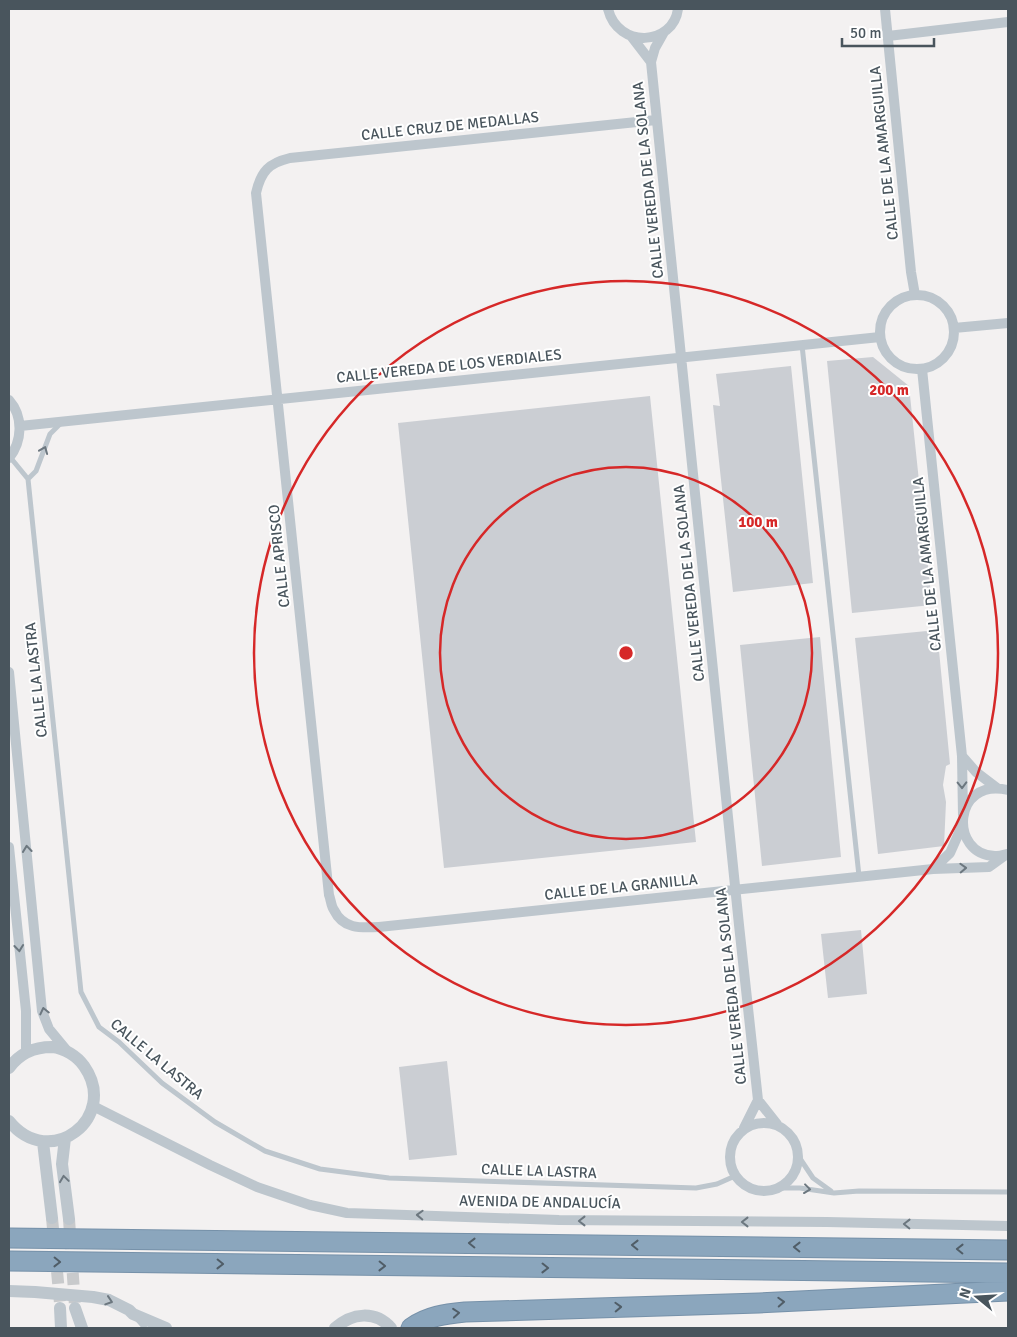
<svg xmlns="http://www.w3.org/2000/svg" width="1017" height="1337" font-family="Signika,sans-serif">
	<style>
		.building { fill: #cbced3 }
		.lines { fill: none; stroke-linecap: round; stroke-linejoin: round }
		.tertiary-tunnel { stroke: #c8cacc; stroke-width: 12; stroke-dasharray: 12 6; stroke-linecap: butt }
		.motorway-casing { stroke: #7691a9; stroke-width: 21 }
		.service { stroke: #bdc6cd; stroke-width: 5 }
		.minor { stroke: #bdc6cd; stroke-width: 10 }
		.tertiary { stroke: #bdc6cd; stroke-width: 12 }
		.motorway { stroke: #8ba6bd; stroke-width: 19 }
		.oneway { stroke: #6c777f }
		.oneway2 { stroke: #505d67 }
		.ring { fill: none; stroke: #d62828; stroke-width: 2.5 }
		.labels { text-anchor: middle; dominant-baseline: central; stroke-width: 4; stroke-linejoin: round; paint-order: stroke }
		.street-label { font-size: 15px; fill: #49555d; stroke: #fff }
		.centre { fill: #d62828; stroke: #fff; stroke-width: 2.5 }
		.ring-label { font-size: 15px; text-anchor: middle; font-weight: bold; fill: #d62828; stroke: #fff; stroke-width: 4; stroke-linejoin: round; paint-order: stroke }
	</style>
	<rect width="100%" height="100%" fill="#f3f1f1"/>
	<path class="building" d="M873 357 909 386 932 605 852 613 827 361Z
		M791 366 813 583 733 592 713 405 720 406 716 374Z
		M650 396 696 842 444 868 398 423Z
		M937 630 950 764 946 766 943 785 946 802 944 846 878 854 855 638Z
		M820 637 841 857 762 866 740 645Z
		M861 930 867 994 828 998 821 934Z
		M447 1061 457 1155 409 1160 399 1067Z"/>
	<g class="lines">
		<path class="tertiary-tunnel" d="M52 1218 60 1303
			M69 1219 75 1306"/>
		<defs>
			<path id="motorway" d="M9 1238 1008 1250
				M9 1261 1008 1273
				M411 1328C428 1316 445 1314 465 1312L759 1303 1008 1291"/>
		</defs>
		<use href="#motorway" class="motorway-casing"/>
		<path class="service" d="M802 345 859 876
			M10 457 28 479 81 992 99 1027 119 1042 162 1083 215 1122 265 1151 320 1169 389 1178 696 1188 717 1184 735 1176
			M28 479 36 471 50 434 62 422
			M799 1157 813 1178 831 1191
			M780 1188H800L834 1193 859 1191 1008 1192
			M138 1320 145 1328"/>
		<path class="minor" d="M608 9C618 49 673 46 678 9
			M885 9 911 272 915 295
			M631 36 651 62 655 48 664 32
			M888 36 1008 22
			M651 62 739 925 758 1100 744 1128
			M656 120 290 158C269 163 261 171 256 193L329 895C331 900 331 906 334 910 343 929 360 928 379 927L933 869
			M880 332a37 37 0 1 1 74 0a37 37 0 1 1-74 0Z
			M954 328 1008 323
			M922 369 962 756 963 815
			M9 400C24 417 22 442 9 458
			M20 426 880 337
			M9 672 42 1011 49 1029 68 1052
			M962 756 976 772 997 788
			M962 826 950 853 933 869 989 867 1007 854
			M9 847 26 1011V1052
			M1007 854C1003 855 999 856 995 856 949 855 952 777 1008 790
			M758 1100 777 1124
			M93 1106 210 1165 257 1187 310 1205 347 1213 559 1220 827 1222 1008 1226
			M730 1157a34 34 0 1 1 68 0a34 34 0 1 1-68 0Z"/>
		<path class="tertiary" d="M9 1068C19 1054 34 1047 52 1047 64 1048 77 1056 84 1066 120 1117 50 1172 9 1121
			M65 1138 62 1164 69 1219
			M43 1142 52 1218
			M9 1291 35 1292 93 1297 109 1300 129 1310 133 1314 166 1328
			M60 1308 61 1328
			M75 1308 82 1328
			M335 1328C352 1313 375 1310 391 1328"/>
		<use href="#motorway" class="motorway"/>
	</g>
	<defs><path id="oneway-chevron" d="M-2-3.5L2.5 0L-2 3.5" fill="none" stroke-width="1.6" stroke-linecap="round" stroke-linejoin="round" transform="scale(1.25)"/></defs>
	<g class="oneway">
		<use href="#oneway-chevron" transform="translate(44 450) rotate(-68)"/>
		<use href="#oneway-chevron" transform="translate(962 785) rotate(89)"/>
		<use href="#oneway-chevron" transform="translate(27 849) rotate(-96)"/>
		<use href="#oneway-chevron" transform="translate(963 868) rotate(-2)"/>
		<use href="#oneway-chevron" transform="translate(19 948) rotate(84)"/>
		<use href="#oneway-chevron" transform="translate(44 1011) rotate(-103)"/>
		<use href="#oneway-chevron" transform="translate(64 1179) rotate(-98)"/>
		<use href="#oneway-chevron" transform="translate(807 1189) rotate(7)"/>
		<use href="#oneway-chevron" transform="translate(420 1215) rotate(-178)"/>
		<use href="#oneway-chevron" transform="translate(582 1221) rotate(-180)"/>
		<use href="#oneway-chevron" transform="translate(745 1222) rotate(-180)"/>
		<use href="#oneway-chevron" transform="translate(907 1224) rotate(-179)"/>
		<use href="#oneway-chevron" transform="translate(109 1301) rotate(18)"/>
	</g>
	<g class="oneway2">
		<use href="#oneway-chevron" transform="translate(472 1243) rotate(-179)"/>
		<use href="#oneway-chevron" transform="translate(635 1245) rotate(-179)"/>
		<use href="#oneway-chevron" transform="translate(797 1247) rotate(-179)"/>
		<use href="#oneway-chevron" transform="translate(960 1249) rotate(-179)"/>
		<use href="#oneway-chevron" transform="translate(57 1262) rotate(1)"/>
		<use href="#oneway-chevron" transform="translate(220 1264) rotate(1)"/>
		<use href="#oneway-chevron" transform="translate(382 1266) rotate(1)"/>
		<use href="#oneway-chevron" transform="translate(545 1268) rotate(1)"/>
		<use href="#oneway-chevron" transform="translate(781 1302) rotate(-3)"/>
		<use href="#oneway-chevron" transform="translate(618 1307) rotate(-2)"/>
		<use href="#oneway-chevron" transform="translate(456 1313) rotate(-5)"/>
	</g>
	<g class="ring">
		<circle cx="626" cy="653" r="186"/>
		<circle cx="626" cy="653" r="372"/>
	</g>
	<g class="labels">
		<g class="street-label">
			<text transform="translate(450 126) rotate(-6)">CALLE CRUZ DE MEDALLAS</text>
			<text transform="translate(884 153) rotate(-96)">CALLE DE LA AMARGUILLA</text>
			<text transform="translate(648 180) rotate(-96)">CALLE VEREDA DE LA SOLANA</text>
			<text transform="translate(449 366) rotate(-6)">CALLE VEREDA DE LOS VERDIALES</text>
			<text transform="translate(279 556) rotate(-96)">CALLE APRISCO</text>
			<text transform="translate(927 564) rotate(-96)">CALLE DE LA AMARGUILLA</text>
			<text transform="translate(689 583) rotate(-96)">CALLE VEREDA DE LA SOLANA</text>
			<text transform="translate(36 680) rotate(-96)">CALLE LA LASTRA</text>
			<text transform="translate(621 887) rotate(-6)">CALLE DE LA GRANILLA</text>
			<text transform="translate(731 986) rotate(-96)">CALLE VEREDA DE LA SOLANA</text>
			<text transform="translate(157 1059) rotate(40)">CALLE LA LASTRA</text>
			<text transform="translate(539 1171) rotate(2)">CALLE LA LASTRA</text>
			<text transform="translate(540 1202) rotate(1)">AVENIDA DE ANDALUCÍA</text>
		</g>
	</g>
	<circle cx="626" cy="653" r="8" class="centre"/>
	<g class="ring-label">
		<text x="889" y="395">200 m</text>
		<text x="758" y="527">100 m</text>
	</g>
	<rect width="1017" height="1337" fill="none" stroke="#49555d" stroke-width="20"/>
	<g transform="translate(977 1297) rotate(288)" stroke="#ffffff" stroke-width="4" paint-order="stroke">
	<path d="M0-4L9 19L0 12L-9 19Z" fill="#49555d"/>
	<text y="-8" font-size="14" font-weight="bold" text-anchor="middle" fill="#49555d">N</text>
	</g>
	<path d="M842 38v8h92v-8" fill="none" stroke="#49555d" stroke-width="2.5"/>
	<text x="850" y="38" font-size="15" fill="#49555d" stroke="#ffffff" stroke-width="4" paint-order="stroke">50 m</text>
</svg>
